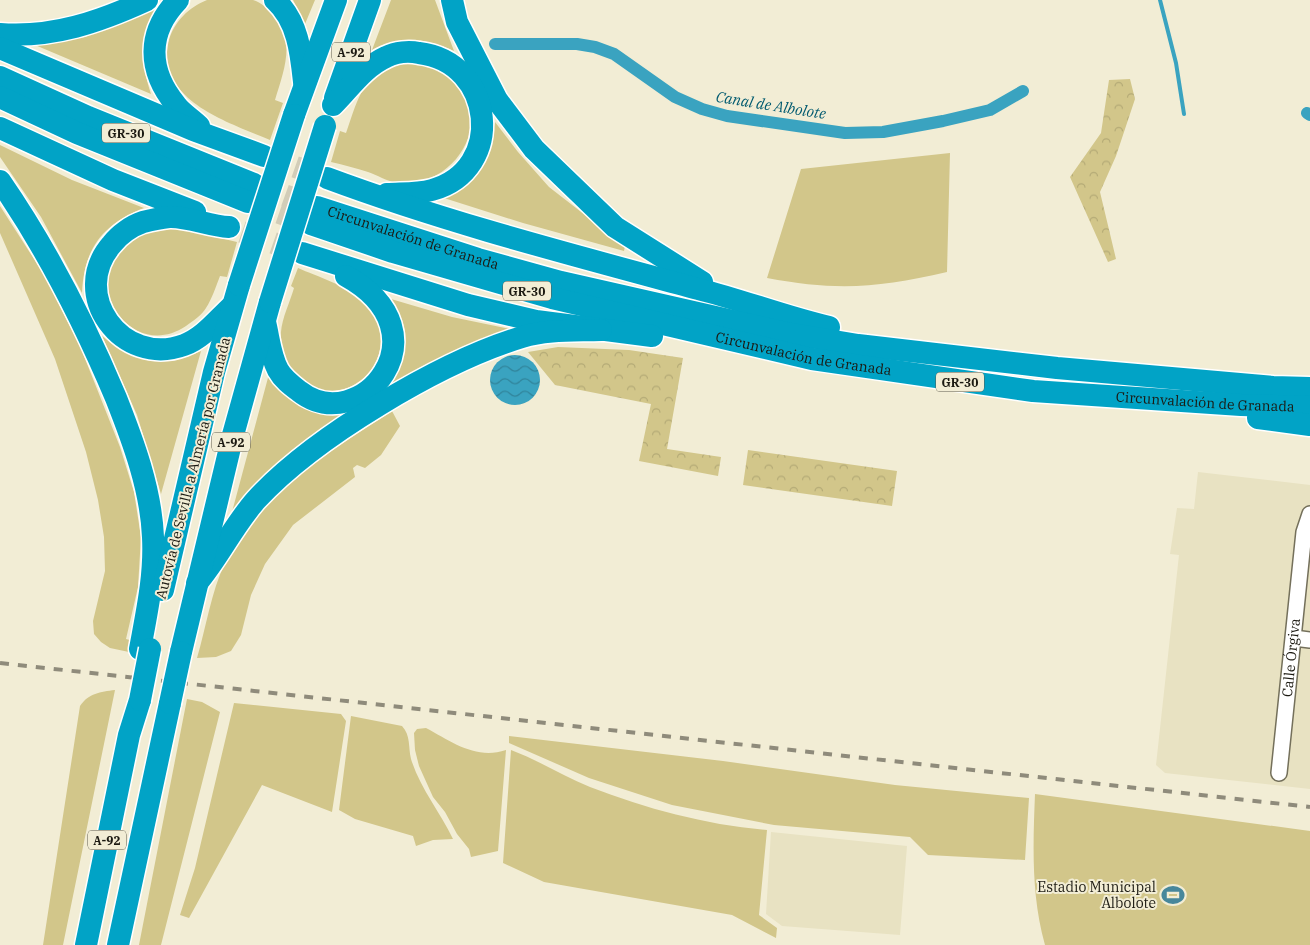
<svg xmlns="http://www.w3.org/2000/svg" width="1310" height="945" font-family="'IBM Plex Serif',serif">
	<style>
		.built { fill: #e8e2c2 }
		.grass { fill: #d2c68a }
		.forest { fill: url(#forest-crowns) }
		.water { fill: url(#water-waves) }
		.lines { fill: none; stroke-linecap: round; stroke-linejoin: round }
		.stream { stroke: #3aa3c0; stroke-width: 4 }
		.canal { stroke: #3aa3c0; stroke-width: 12 }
		.highway-tunnel { stroke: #d2cdb8; stroke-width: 22; stroke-dasharray: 22 11; stroke-linecap: butt }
		.minor-casing { stroke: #74705b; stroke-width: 18 }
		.highway-casing { stroke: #fff; stroke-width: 25 }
		.minor { stroke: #fff; stroke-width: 15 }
		.highway { stroke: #01a3c6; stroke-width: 22 }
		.rail { stroke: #8f8b7b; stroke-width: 4; stroke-dasharray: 9 9; stroke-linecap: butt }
		.highway-bridge-casing { stroke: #fff; stroke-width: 25; stroke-linecap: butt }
		.highway-bridge { stroke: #01a3c6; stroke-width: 22 }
		.labels { text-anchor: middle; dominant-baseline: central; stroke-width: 4; stroke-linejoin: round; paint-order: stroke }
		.shield { fill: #f2edd5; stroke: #5c594c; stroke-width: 1 }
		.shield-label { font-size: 12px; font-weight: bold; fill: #1c1a12 }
		.street-label { font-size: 14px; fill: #1c1a12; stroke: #f2edd5 }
		.poi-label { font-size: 14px; fill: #1c1a12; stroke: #f2edd5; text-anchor: end }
		.water-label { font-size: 15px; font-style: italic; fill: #005a6f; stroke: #f2edd5 }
	</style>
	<defs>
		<pattern id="forest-crowns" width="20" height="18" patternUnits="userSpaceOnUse" patternTransform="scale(1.25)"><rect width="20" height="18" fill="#d2c68a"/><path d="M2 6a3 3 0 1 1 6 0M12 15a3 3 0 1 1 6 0" fill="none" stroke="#b4aa76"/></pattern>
		<pattern id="water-waves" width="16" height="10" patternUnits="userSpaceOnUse" patternTransform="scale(1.25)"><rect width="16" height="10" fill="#3aa3c0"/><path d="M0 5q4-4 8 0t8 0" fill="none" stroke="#30849b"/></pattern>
	</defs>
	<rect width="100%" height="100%" fill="#f2edd5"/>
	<path class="built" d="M1198 472 1310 485V789L1165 773 1156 765 1179 555 1170 554 1177 508 1194 509Z
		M771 832 907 846 900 935 782 926 766 914Z"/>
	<path class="grass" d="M207 0C221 0 240 0 253 0 260 2 267 8 272 13 297 39 284 70 275 100L283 103 270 140C228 122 154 100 169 40 174 22 189 7 207 0Z
		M293 0H315L305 24Z
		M391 0H435L454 51C426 38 400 35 372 50Z
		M165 2C141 38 138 52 151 94L35 45 85 37Z
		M405 63C413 64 427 62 435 66 442 71 459 83 464 91 489 136 446 190 396 183 387 181 377 175 368 172 356 168 344 165 331 162L340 131 346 133C360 94 361 75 405 63Z
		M495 122 518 152 549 187 625 246 624 251 523 223 444 198C481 176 487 163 495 122Z
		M0 145 72 180 144 208C103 224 84 248 82 293L41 217 0 157Z
		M950 153 947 272C879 288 836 291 767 278L801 169Z
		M0 206 43 273 80 346 120 447 134 492 141 537 138 587 126 639 133 641 129 652 110 648 101 642 94 634 93 621 105 571 104 537 98 500 86 452 55 359 0 233Z
		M173 227 237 242 227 277 220 276C216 286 212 299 206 308 202 315 193 321 186 326 133 362 79 286 125 246 140 233 153 228 173 227Z
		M298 268C316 276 350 287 363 300 417 358 335 425 293 372 285 361 280 345 281 332 282 318 290 302 294 288L291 286Z
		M391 299 452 317 510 329 440 360 380 394C395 375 412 349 403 323 401 315 395 307 391 299Z
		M102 336C137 363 160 369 201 351L161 494 137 415Z
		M269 374C283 390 301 411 323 413 333 414 345 410 355 409L296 449 260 479 232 512Z
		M392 411 400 426 381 455 365 468 357 465 353 468 355 477 293 525 265 564 251 595 241 635 231 651 216 657 197 658C206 628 211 592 225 563 260 492 328 453 392 411Z
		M115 690 63 945H43L80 706C89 693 100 692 115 690Z
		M187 699 202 702 220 712 161 945H139Z
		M234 703 341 714 346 721 332 812 262 785 189 918 180 915 195 868Z
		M351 716 402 726C411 736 408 746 411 759 420 788 440 812 453 839L433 840 416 846 413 836 355 819 339 810Z
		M426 728C452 742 476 760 506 750L498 851 471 857 469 849 457 834 445 812 433 797 419 766 415 750 414 733 417 729Z
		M509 736 723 761 895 785 1029 798 1025 860 928 855 910 837 774 825 672 805 589 778 509 743Z
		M511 750C538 760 563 776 590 787 647 809 707 825 767 830L759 915 777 928 776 938 732 915 544 882 503 863Z
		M1035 794 1310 831V945H1045C1031 895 1033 845 1035 794Z"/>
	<path class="forest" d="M1130 79 1135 99 1116 156 1100 192 1116 259 1108 262 1070 177 1101 133 1109 80Z
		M558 347 629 350 683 358 667 449 721 457 718 476 639 461 651 404 555 385 528 352Z
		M748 450 897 471 892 506 743 485Z"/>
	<path class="water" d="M490 380a25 25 0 1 1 50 0a25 25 0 1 1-50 0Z"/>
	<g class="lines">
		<path class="stream" d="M1160 0 1176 63 1184 114"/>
		<path class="canal" d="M495 44H577L595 47 614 54 675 97 702 109 727 116 845 133 883 132 943 121 990 110 1023 91
			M1307 113 1310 115"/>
		<path class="highway-tunnel" d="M264 156 327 178
			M254 184 317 207
			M248 202 311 224
			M242 232 302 253"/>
		<defs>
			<g id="minor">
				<path d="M1294 638 1310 640"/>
				<path id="s1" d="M1279 773 1304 532 1310 514"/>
			</g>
			<g id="highway">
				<path d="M178 0C147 32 147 70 176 105 182 113 192 119 199 126"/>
				<path d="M275 0C298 21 301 53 304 82"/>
				<path d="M452 0 457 22 497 100 534 149 615 227 702 282"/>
				<path d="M0 34C53 38 99 22 147 0"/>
				<path d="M0 48 193 130 264 156"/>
				<path d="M0 77 88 117 254 184"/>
				<path d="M0 97 77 133 248 202"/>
				<path d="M335 98 370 0"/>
				<path d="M333 105C350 88 364 67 386 57 396 52 409 51 419 53 495 62 506 170 432 190 417 194 402 193 387 194"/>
				<path d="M294 115 336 0"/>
				<path d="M0 128 113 180 195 212"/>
				<path d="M327 178C448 223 573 255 698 289 742 300 785 317 829 327"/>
				<path d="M0 181C47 249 84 322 116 398 133 441 151 489 153 537 155 575 147 611 140 649"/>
				<path id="s2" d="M317 207 478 259 561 282 786 333 858 345 1057 368 1273 387 1310 388"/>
				<path id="s3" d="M311 224 393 252 552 298 812 359 1033 391 1241 405 1310 407"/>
				<path d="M229 227C209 226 187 216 169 217 160 218 151 220 143 222 131 226 119 235 112 244 68 294 122 368 184 345 203 338 216 321 231 307"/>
				<path d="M302 253 468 305 536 321 652 336"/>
				<path d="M265 322C269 338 270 355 278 370 283 379 291 385 299 391 360 439 449 333 346 276"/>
				<path d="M1258 418 1310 425"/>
				<path d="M197 583C219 557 233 526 256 500 314 437 440 362 522 337 547 329 576 331 601 330"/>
				<path d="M163 590 214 372 239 285"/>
				<path d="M181 652 233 435 270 302"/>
				<path d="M86 945 129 735 140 700"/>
				<path d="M118 945 170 703"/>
			</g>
		</defs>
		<use href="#minor" class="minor-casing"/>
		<use href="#highway" class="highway-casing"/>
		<use href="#minor" class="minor"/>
		<use href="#highway" class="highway"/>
		<path class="rail" d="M0 663 1310 807"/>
		<defs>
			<path id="highway-bridge" d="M239 285 294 115
				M270 302 325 126
				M140 700 150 649
				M170 703 181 652"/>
		</defs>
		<use href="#highway-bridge" class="highway-bridge-casing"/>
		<use href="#highway-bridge" class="highway-bridge"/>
	</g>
	<defs>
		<symbol id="stadium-bare" viewBox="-9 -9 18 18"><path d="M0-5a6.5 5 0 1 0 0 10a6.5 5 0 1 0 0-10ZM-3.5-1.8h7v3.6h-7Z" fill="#47879b" stroke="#f2edd5" stroke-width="2.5" paint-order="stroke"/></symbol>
	</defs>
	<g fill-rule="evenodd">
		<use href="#stadium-bare" x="1157" y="879" width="32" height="32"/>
	</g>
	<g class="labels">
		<g class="shield">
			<rect x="332" y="42.5" width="38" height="19" rx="4"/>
			<rect x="102" y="123.5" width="48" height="19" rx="4"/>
			<rect x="503" y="281.5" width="48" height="19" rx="4"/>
			<rect x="936" y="372.5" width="48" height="19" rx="4"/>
			<rect x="212" y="432.5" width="38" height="19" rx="4"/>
			<rect x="88" y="830.5" width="38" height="19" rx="4"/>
		</g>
		<g class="shield-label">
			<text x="351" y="52">A-92</text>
			<text x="126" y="133">GR-30</text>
			<text x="527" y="291">GR-30</text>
			<text x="960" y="382">GR-30</text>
			<text x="231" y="442">A-92</text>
			<text x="107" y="840">A-92</text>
		</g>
		<g class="street-label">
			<text stroke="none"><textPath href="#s2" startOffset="101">Circunvalación de Granada</textPath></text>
			<text stroke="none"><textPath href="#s3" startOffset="510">Circunvalación de Granada</textPath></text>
			<text stroke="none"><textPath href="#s3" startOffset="915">Circunvalación de Granada</textPath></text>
			<text transform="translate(193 468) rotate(-76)">Autovía de Sevilla a Almería por Granada</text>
			<text stroke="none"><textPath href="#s1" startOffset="116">Calle Órgiva</textPath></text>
		</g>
		<g class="poi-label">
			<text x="1156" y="887">Estadio Municipal<tspan x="1156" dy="16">Albolote</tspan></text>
		</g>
		<g class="water-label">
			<text transform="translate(771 105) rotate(9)">Canal de Albolote</text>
		</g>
	</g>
</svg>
